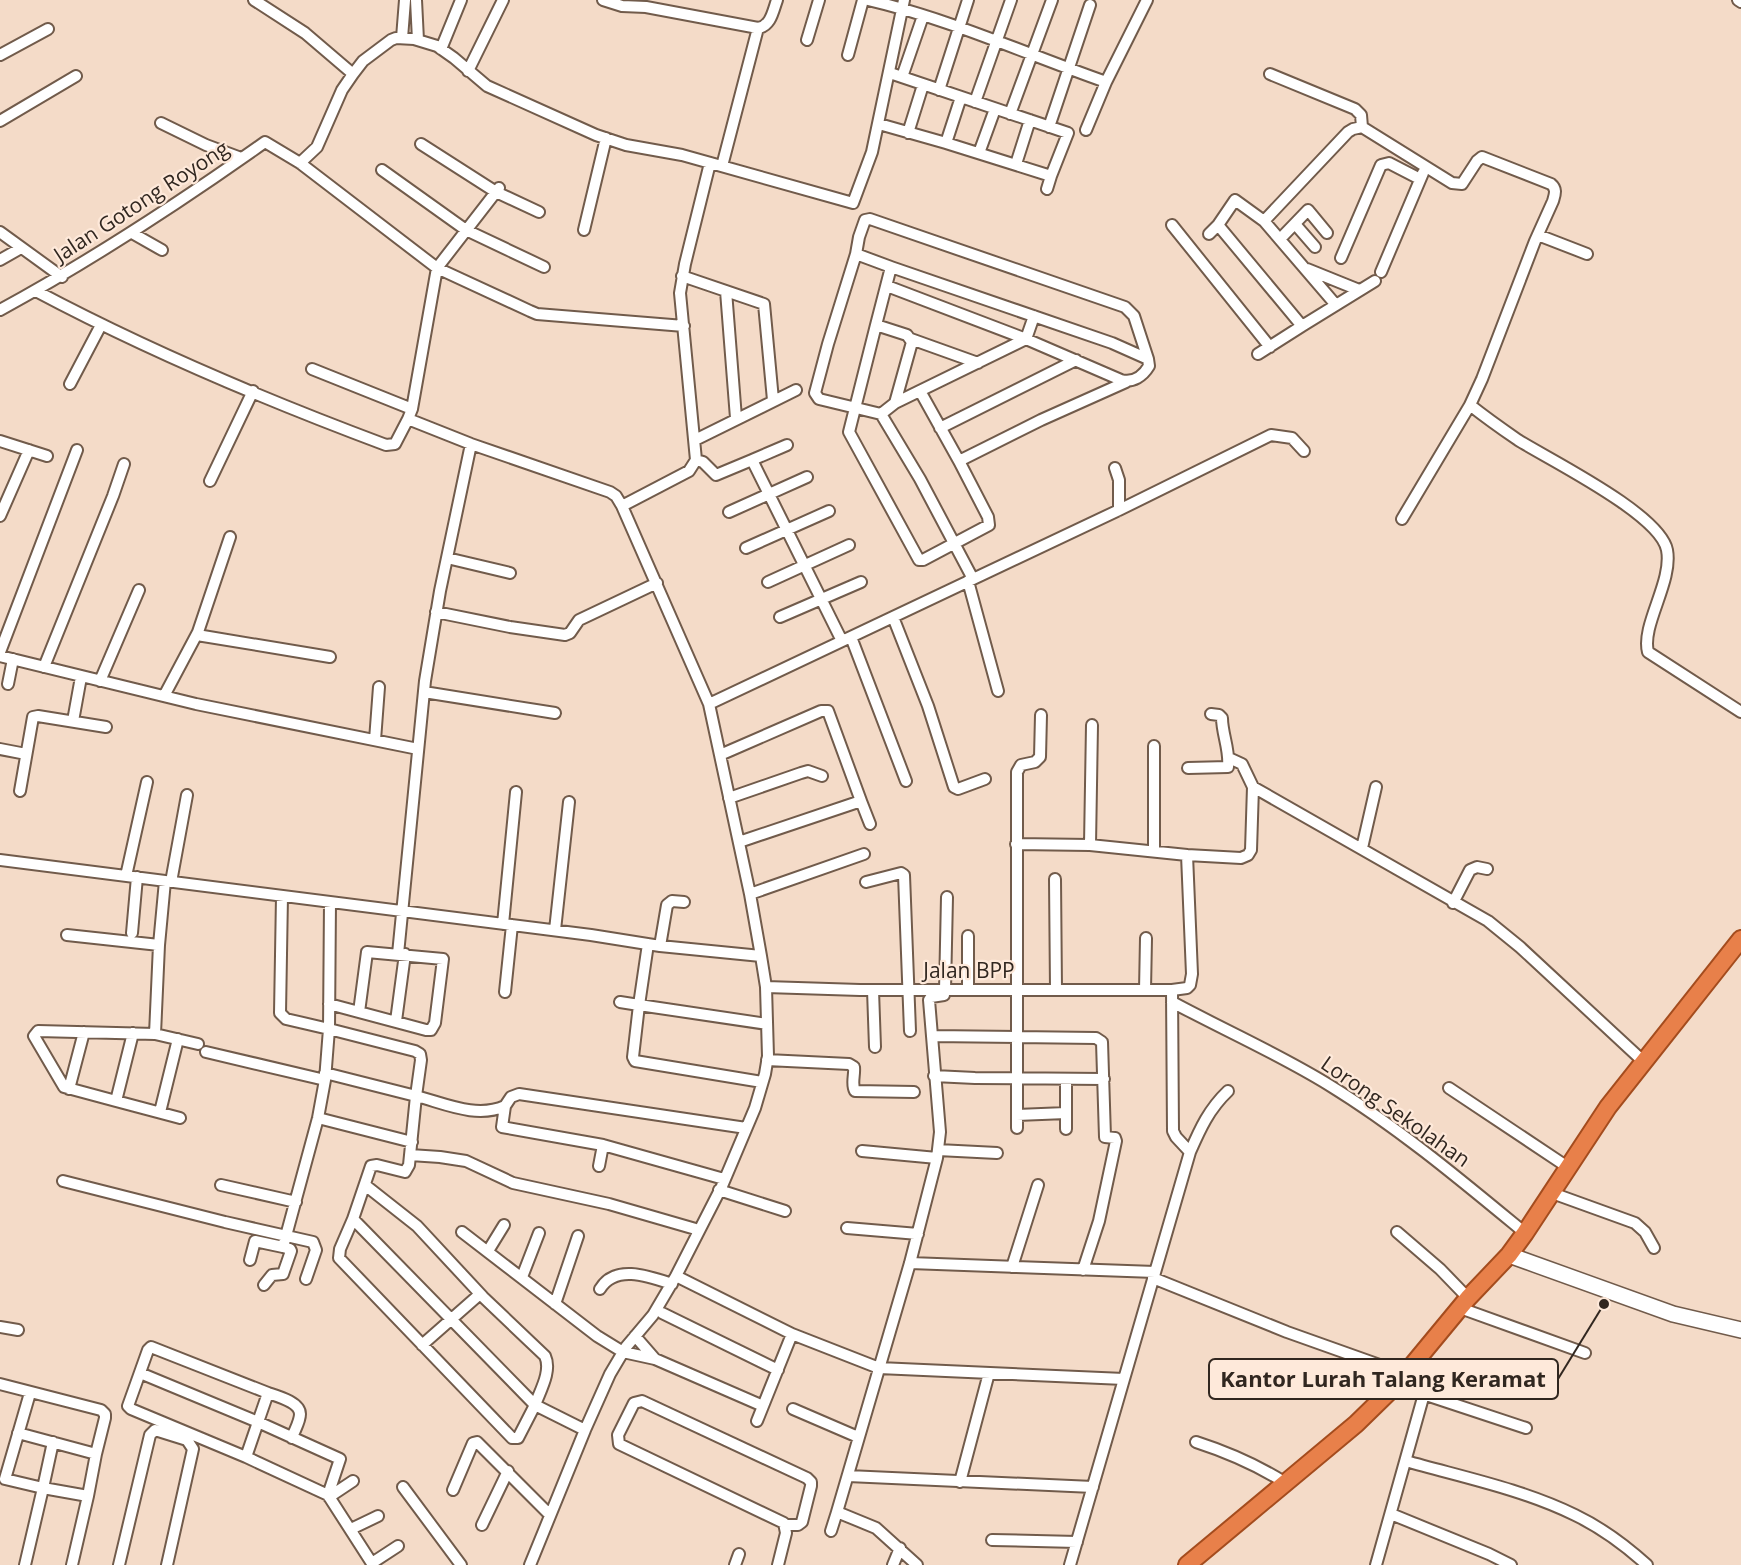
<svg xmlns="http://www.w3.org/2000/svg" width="1741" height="1565" font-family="'Open Sans',sans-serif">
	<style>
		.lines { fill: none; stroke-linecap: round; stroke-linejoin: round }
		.minor-casing { stroke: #715b4b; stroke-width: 14 }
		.secondary-casing { stroke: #715b4b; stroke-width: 18 }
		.trunk-casing { stroke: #a44c1e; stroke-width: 20 }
		.minor { stroke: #fff; stroke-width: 10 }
		.secondary { stroke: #fff; stroke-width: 15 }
		.trunk { stroke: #e8804a; stroke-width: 16 }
		.labels { text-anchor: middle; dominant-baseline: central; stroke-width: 4.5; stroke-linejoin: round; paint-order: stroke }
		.street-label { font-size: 21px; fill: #312720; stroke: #fee9da }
		.leader { fill: none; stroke: #312720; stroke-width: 2 }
		.callout-dot { fill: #312720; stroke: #fee9da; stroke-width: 2 }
		.callout { fill: #fee9da; stroke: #312720; stroke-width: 2 }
		.callout-label { font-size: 22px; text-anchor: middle; font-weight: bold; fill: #312720 }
	</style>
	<rect width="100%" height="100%" fill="#f4dbc8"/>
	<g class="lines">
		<defs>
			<path id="minor" d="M254 0 305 33 353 74
				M416 0 418 40
				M603 0 622 6 646 7 758 28 722 166
				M868 0C950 19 1026 54 1106 82L1086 130
				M1738 0 1741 2
				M758 28C771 26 773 11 777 0
				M402 38 405 0
				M807 40 819 0
				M441 49 461 0
				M0 55 48 29
				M848 55 863 0
				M468 71 503 0
				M1270 74 1355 109 1361 115 1362 127
				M902 77 923 16
				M1106 82 1147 0
				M939 90 968 0
				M975 102 1011 0
				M1010 114 1052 0
				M0 121 76 76
				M161 123 206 145 241 158
				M879 124 946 143 1051 176 1068 133 890 73
				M1049 127 1090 5
				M908 133 923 85
				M946 143 961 97
				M421 144 496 192 539 212
				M979 153 995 109
				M300 163 317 147 342 90 353 74 363 61 391 40 396 38 414 39 437 46 454 58 487 86 596 135 626 145 682 155 853 203 872 152 904 0
				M710 163 685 264 680 293 696 460 689 471 622 506 709 704 750 894 761 956
				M1016 164 1030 120
				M382 170 466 230 544 267
				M499 188 437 268 412 409 408 419 471 444 610 492 616 496 622 506
				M1047 189 1051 176
				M1264 221 1348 132 1353 129 1362 127 1452 183 1462 184 1477 161 1482 157 1551 184C1557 189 1555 194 1553 201L1535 241 1482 379 1470 405C1485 417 1502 429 1518 440 1550 460 1660 514 1667 550 1673 582 1641 625 1648 652L1741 712
				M1295 224 1315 247
				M1172 225 1270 347
				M584 230 606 138
				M0 232 62 277
				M132 233 162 250
				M1209 234 1218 225
				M1538 235 1587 254
				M1280 239 1308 210 1327 233
				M856 254 828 344 815 393 819 399 881 414
				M1341 258 1381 165 1389 163 1420 179
				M0 260 21 248
				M1307 269 1359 290
				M1381 272 1423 173
				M682 276 764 304 773 400
				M887 286 1026 339 1121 380C1133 383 1143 376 1149 366L1148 359 1112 343 891 267
				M36 291C147 350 268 401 386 445L395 444 408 419
				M726 291 736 418
				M1336 305 1264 221 1235 200 1218 225 1302 326C1326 311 1351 296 1375 281
				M0 310C92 260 179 203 265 142L300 163 437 268 530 311 537 314 684 326
				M876 325 849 432 919 560H923L989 525 988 517 959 461 1041 420 1126 382
				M911 339 978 363
				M1258 354 1302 326
				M312 369 412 409
				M70 384 101 325
				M920 391 959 461
				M895 403 1026 339 1034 316
				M940 428 1076 360
				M695 440 796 390
				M0 441 47 456
				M696 460 703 462 716 475 752 460 842 641
				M752 460 787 445
				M1115 468 1119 480V510
				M210 481 253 391
				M729 512 807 477
				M0 516 29 450
				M1402 519 1470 405
				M746 548 829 511
				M447 558 510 573
				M973 579 920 479 881 414 895 403 912 342 907 335 876 325 891 267 856 254 859 237 865 220 870 219 1125 307 1134 316 1148 359
				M968 581 998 691
				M768 582 849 545
				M436 612 510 627 565 635 570 633 579 620 657 583
				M780 617 861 582
				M893 617 928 706 954 787 958 789 985 779
				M197 635 330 657
				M851 637 906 781
				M0 652 77 450
				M0 656 196 704 418 749
				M44 667 113 496 124 464
				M100 681 139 590
				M8 684 13 659
				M424 692 555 713
				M164 696 198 632 230 537
				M709 704 1117 511 1271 435 1292 438 1304 451
				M73 721 81 677
				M375 740 379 687
				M0 749 26 754
				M720 755 821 711H828L861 801 739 842
				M1188 768 1228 767C1230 750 1222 734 1222 718L1219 715 1211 714
				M1253 787 1488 921 1520 947 1644 1062
				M20 791 33 717 38 716 106 727
				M729 798 801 773 808 771 822 776
				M861 801 870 824
				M1016 844 1090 845 1092 725
				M1090 845 1187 855
				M1362 848 1376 787
				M1154 851V746
				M0 860 591 935 660 946 761 956 766 987 768 1056 765 1074 755 1108 722 1186 676 1276 653 1315 626 1347 610 1374 585 1430 530 1565
				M126 876 147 782
				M1055 879 1056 990
				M171 882 187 795
				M866 882 901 873 904 875 910 1031
				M750 894 864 854
				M282 896 280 1013 286 1019 329 1029 325 1080
				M1453 903 1470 870 1477 867 1487 869
				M503 924 516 792
				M555 930 569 802
				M132 933 137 877
				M67 935 159 945
				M648 944 639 1005 767 1024
				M660 946 667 905 672 901 684 902
				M398 954 425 681 440 591 471 444
				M766 987 860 990H1172L1187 988 1190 985 1192 974 1187 855 1241 858 1248 855 1251 850 1253 787 1242 764 1229 758
				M873 990 875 1047
				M945 990 947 897
				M968 990V936
				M1145 990 1146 938
				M505 992 512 925
				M620 1002 639 1005 633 1057 635 1061 762 1082
				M1172 1002C1224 1030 1279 1054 1329 1085 1399 1128 1462 1181 1525 1233
				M329 1004 426 1030H431L435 1023 443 959 367 952 359 1012
				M396 1021 405 954
				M133 1033 116 1101 64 1087 34 1036 38 1031 155 1034 198 1044
				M155 1034 159 945 165 881
				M932 1036 929 1000 931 997 944 995
				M206 1052 325 1080 318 1118 283 1247 255 1241 250 1260
				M767 1060 849 1064 854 1067C855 1075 851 1084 855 1091L914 1092
				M325 1073 416 1096 421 1060 420 1054 415 1051 329 1029 330 902
				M934 1076 975 1078 1104 1079
				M1066 1079V1129
				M1449 1088 1569 1168
				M69 1089 84 1032
				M116 1101 180 1118
				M505 1106 502 1127 603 1145 724 1179
				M160 1112 178 1039
				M1017 1115 1066 1113
				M318 1118 412 1142
				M1017 1128V772L1021 765 1035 762 1040 757 1041 715
				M938 1150 997 1153
				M862 1151 937 1158
				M1190 1152C1200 1129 1209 1109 1228 1091
				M410 1155 440 1157 466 1161 513 1183 609 1204 699 1230
				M599 1166 603 1145
				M63 1181 225 1222 313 1242 316 1250 306 1279
				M221 1185 296 1202
				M719 1190 785 1211
				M1552 1193 1635 1223 1645 1232 1654 1248
				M353 1219 535 1405C540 1391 552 1371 545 1356L483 1297 417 1226 365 1185
				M847 1228 918 1234
				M462 1232 597 1336 623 1352 655 1359 763 1406
				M1397 1232 1440 1269 1468 1298
				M488 1251 504 1225
				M910 1263 1155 1272
				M1012 1267 1038 1185
				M676 1276 792 1334 879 1368 1124 1379
				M522 1277 539 1233
				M1153 1278 1287 1332 1405 1374
				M264 1285 272 1275 283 1274 291 1251 290 1249 283 1247
				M600 1289C615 1264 648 1276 672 1284
				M555 1304 578 1236
				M1460 1308 1585 1353
				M662 1313 778 1370
				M0 1327 18 1330
				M635 1336 655 1359
				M422 1345 480 1294
				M140 1373 258 1422 268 1393 151 1347 148 1350 128 1406 131 1409 246 1457 328 1495 373 1565
				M0 1384 101 1410 105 1414V1418L96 1454
				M1396 1385 1526 1428
				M268 1393C277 1396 300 1402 300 1414 300 1422 294 1431 292 1438
				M793 1409 858 1437
				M757 1421 792 1334
				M585 1430 535 1405 518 1438H512L339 1258 340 1249 353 1219 371 1166 377 1165 405 1172 409 1165 416 1096C444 1103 476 1119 505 1106L511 1097 519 1094 746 1128
				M18 1433 96 1454 88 1496
				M53 1442 43 1488 88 1496 72 1565
				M1196 1442C1227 1452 1255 1464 1284 1482
				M246 1457 258 1422 340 1459 328 1495
				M1406 1461C1462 1477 1522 1489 1575 1515 1600 1527 1626 1546 1647 1565
				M848 1476 1093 1487
				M960 1482 989 1373
				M403 1487 461 1565
				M453 1490 473 1443 477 1442 550 1515
				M329 1497 353 1481
				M1391 1514 1489 1554 1511 1565
				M482 1525 508 1471
				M351 1529 378 1516
				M831 1531 837 1512
				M992 1540 1077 1542
				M372 1563 398 1546
				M25 1565 43 1488 5 1479 30 1393
				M119 1565 150 1435 155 1430 187 1440 193 1449 167 1565
				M735 1565 739 1554
				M778 1565 786 1533 784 1523 619 1444 618 1435 634 1403 642 1401 807 1478 811 1482V1486L802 1522 798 1525H786
				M893 1565 900 1548
				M917 1565 876 1528 837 1512 910 1263 937 1158 940 1132 932 1036 1096 1038 1102 1042 1105 1137 1115 1138 1116 1141 1099 1221 1083 1270
				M1070 1565 1190 1152 1176 1137 1173 1131 1172 990
				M1376 1565 1424 1394"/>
			<path id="secondary" d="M1509 1255 1673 1314 1741 1330"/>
			<path id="trunk" d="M1187 1565 1356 1424 1396 1385 1468 1298 1509 1255 1525 1233 1608 1107 1741 939"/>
		</defs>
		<use href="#minor" class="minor-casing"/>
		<use href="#secondary" class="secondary-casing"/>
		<use href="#trunk" class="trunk-casing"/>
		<use href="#minor" class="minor"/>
		<use href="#secondary" class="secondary"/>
		<use href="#trunk" class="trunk"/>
	</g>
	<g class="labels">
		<g class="street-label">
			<text transform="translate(141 201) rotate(-33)">Jalan Gotong Royong</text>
			<text x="969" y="970">Jalan BPP</text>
			<text transform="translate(1396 1111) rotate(35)">Lorong Sekolahan</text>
		</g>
	</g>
	<path class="leader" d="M1604 1304L1558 1379"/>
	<circle class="callout-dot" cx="1604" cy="1304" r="6"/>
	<rect class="callout" x="1209" y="1359" width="349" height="40" rx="6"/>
	<g class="callout-label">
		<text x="1383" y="1387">Kantor Lurah Talang Keramat</text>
	</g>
</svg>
